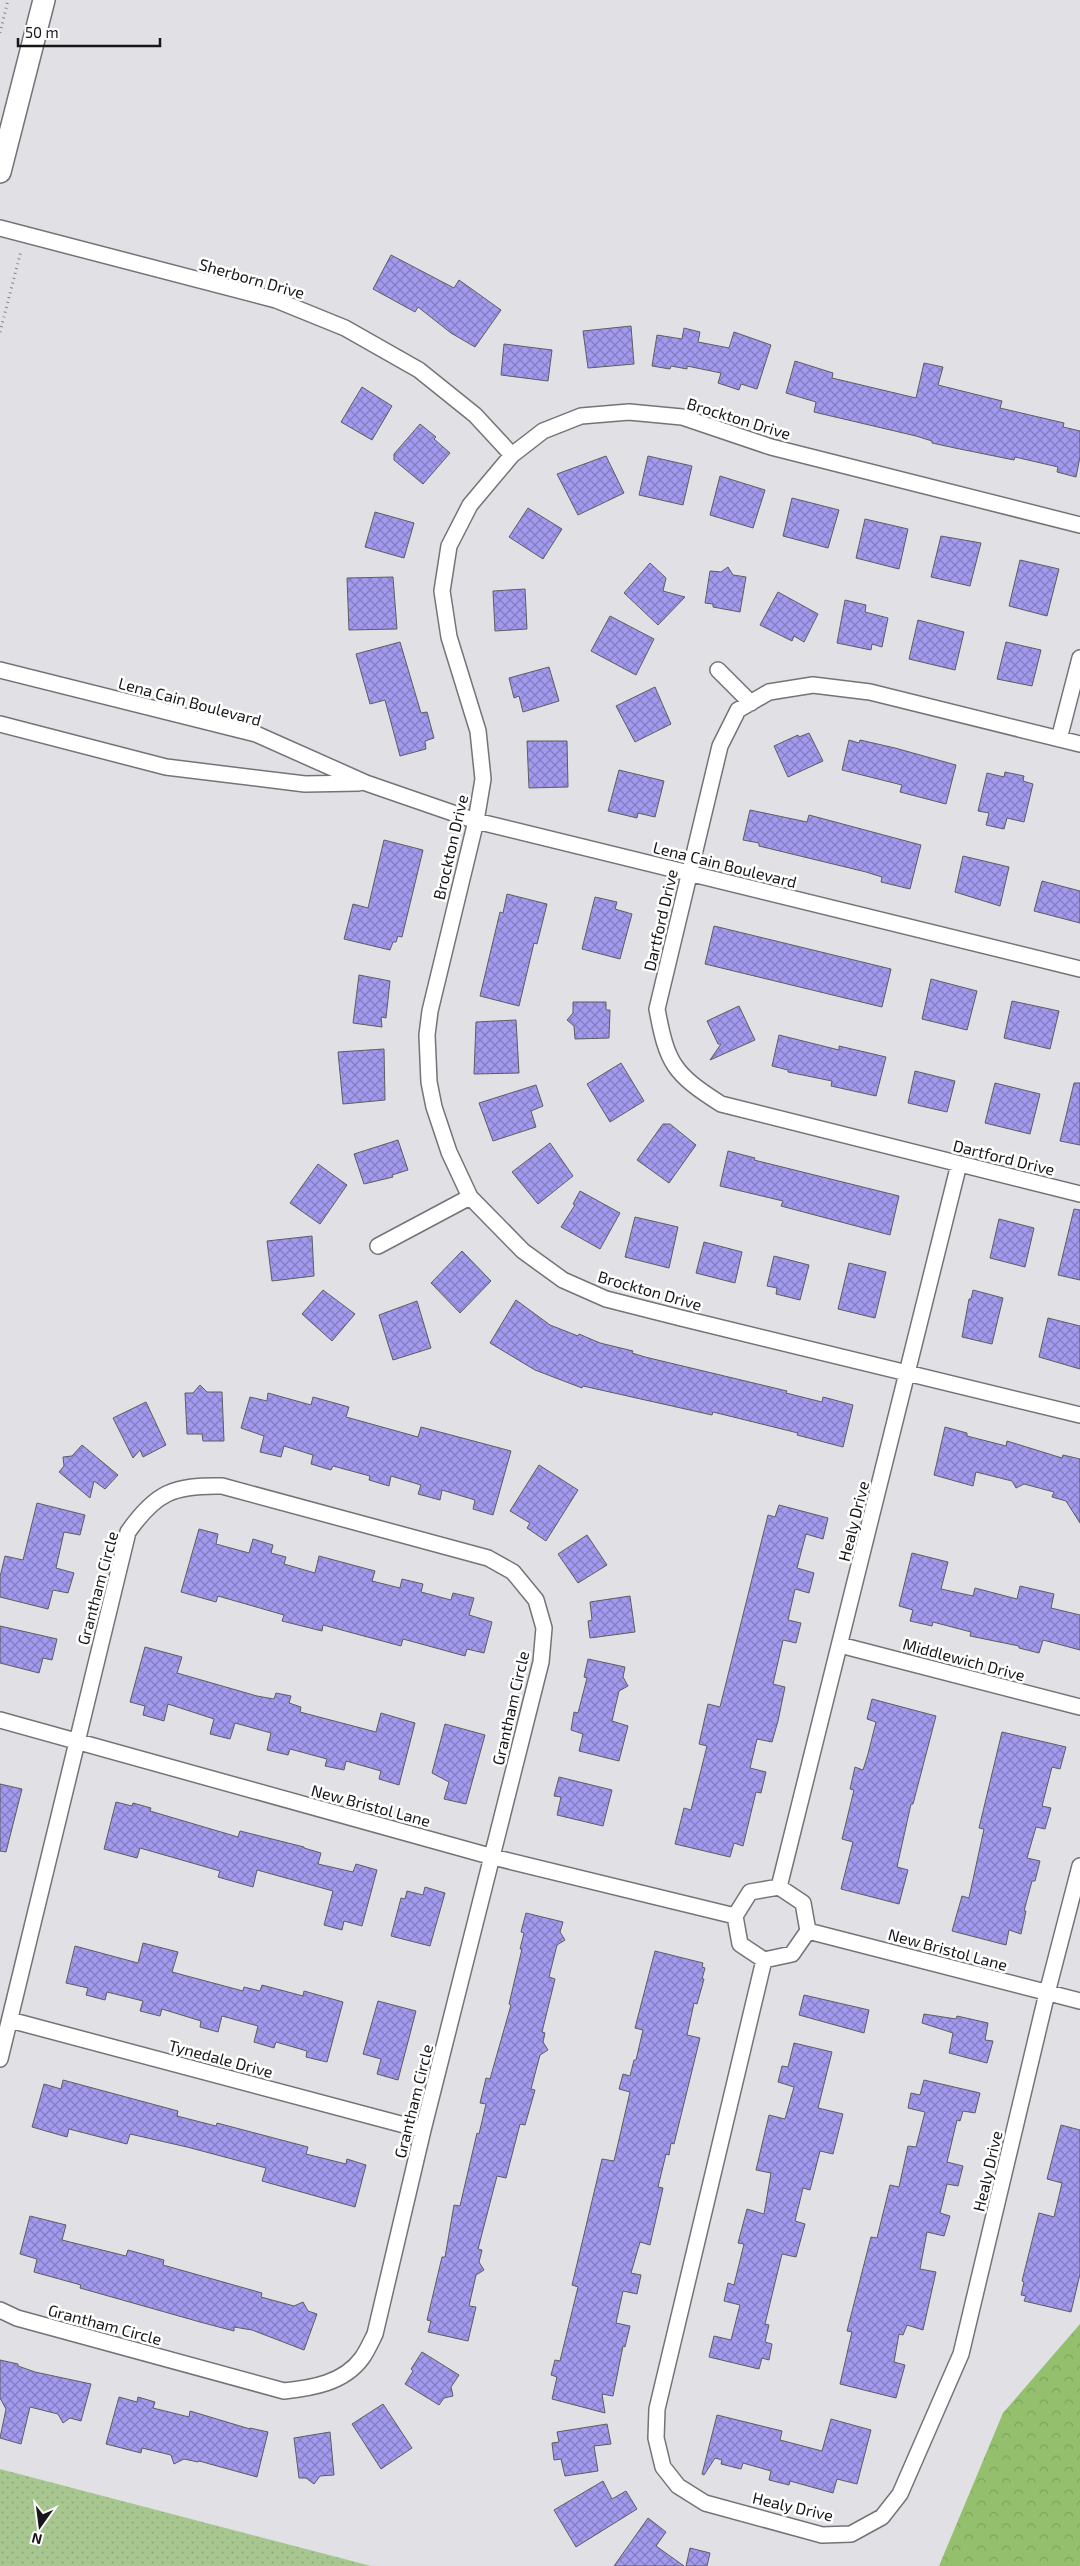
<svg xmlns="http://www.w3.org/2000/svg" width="1080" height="2566" font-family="'Exo 2',sans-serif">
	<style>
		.grass { fill: url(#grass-dots) }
		.forest { fill: url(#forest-crowns) }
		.building { fill: url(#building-cross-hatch); stroke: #5d5d61 }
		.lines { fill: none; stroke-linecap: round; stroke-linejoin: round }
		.street-casing { stroke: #747478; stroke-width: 18 }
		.secondary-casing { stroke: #747478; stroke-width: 24 }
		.path { stroke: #86868a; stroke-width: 3; stroke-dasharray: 1 4; stroke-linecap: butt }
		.street { stroke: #fff; stroke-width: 15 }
		.secondary { stroke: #fff; stroke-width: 21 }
		.labels { text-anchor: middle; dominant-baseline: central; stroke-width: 5; stroke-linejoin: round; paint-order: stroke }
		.street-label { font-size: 16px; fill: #171719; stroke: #fff }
	</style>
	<defs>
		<pattern id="grass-dots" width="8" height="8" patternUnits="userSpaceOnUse" patternTransform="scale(1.25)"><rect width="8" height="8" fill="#a8c790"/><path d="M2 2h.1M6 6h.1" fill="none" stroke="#90aa7c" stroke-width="1.8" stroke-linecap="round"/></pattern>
		<pattern id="forest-crowns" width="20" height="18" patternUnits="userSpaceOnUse" patternTransform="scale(1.25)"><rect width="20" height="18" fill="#94c06d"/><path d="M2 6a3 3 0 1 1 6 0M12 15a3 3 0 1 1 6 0" fill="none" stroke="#7fa45e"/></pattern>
		<pattern id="building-cross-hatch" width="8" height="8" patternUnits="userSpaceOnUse" patternTransform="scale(1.25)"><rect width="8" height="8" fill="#a29aee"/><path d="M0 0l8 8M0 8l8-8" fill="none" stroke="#837dc0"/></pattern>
	</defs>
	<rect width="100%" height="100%" fill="#e0e0e5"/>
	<path class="grass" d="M0 2469 371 2566H0Z"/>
	<path class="forest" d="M1080 2324V2566H939L1003 2413Z"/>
	<path class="building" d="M391 255 454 288 459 280 501 310 475 347 451 333 418 307 415 312 373 289Z
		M631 326 634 364 588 368 583 331Z
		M684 328 700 332 698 342 729 348 734 332 771 345 757 389 741 384 739 390 718 383 721 373 687 366V369L671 366 670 369 652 366 657 335 682 339Z
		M504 344 552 350 548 381 501 375Z
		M795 361 833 373 832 378 916 398 924 363 943 367 938 385 1002 401 1000 408 1064 423 1063 427 1080 431V457L1076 477 1057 472 1058 467 1015 457 1014 460 955 448 932 443V441L916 436 814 412 816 402 786 393Z
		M362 387 392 406 372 440 341 422Z
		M420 424 436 437 434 439 450 453 423 484 394 460V454Z
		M606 456 624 493 578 515 557 474Z
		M648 456 692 466 683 505 639 495Z
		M720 476 765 490 753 528 710 515Z
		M792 498 839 510 828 548 783 536Z
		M528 508 562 529 543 559 509 537Z
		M375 512 414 523 404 558 365 547Z
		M865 519 908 529 899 569 856 558Z
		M941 536 981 543 970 586 931 577Z
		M1020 560 1059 569 1047 616 1009 606Z
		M650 563 666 578 663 591 685 597 658 625 624 593Z
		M728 567 733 575 746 577 740 612 713 607V604L705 603 710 571 721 572Z
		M393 577 397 629 349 630 347 578Z
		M525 589 527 629 495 631 493 591Z
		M778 592 818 614 804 642 794 636 792 641 760 625Z
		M845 600 866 605 865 612 888 618 882 647 872 644 871 650 837 643Z
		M610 616 654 639 636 675 591 651Z
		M918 620 964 632 955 670 909 659Z
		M400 642 421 713 427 712 434 738 425 741 426 749 400 756 385 700 370 704 356 654Z
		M1006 642 1041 650 1032 686 997 679Z
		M549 667 559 701 523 712 519 696 514 698 509 678Z
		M655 687 671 724 635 742 616 706Z
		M809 733 823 761 788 777 774 746 798 735 799 737Z
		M849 740 859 743 860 740 895 748 956 765 946 804 900 792 902 785 842 770Z
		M527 741H567L568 787 529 788Z
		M619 770 664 781 655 817 638 813 637 818 608 811Z
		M1005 772 1024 776 1023 781 1033 784 1024 822 1007 818 1004 829 986 825 989 813 978 811 987 773 1004 777Z
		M750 810 807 822 809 815 921 845 910 889 881 882 882 877 866 872 759 846V843L743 840Z
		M384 840 423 850 402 937 398 936 396 942H393L390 950 344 939 353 904 368 908Z
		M963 856 1009 867 1000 906 955 892Z
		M1042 881 1080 891V923L1034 911Z
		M507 894 547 904 537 944 534 943 519 1006 480 996 500 912 503 913Z
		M595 897 617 902 615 909 632 914 620 959 582 949Z
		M714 926 891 969 882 1007 705 964Z
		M359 975 390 981 386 1018 381 1017 382 1027 353 1023Z
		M931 979 977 991 967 1030 922 1019Z
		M1012 1001 1059 1011 1050 1049 1004 1038Z
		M573 1002H606V1010H610L609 1038 575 1039 574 1026 567 1020 573 1013Z
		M739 1006 755 1040 710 1060 721 1044H718L707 1021Z
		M516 1020 519 1073 474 1074 476 1022Z
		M779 1035 839 1050V1046L886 1057 876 1096 831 1086 832 1081 788 1072V1070L772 1066Z
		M384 1049 385 1100 343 1104 338 1052Z
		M621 1063 644 1101 610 1122 587 1084Z
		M915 1071 955 1081 947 1112 908 1103Z
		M995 1083 1040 1094 1030 1134 985 1123Z
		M1074 1083H1080V1145L1060 1141Z
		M536 1085 543 1106 531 1111 536 1127 493 1141 479 1103Z
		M663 1124H670L696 1145 669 1183 637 1160Z
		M398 1140 408 1170 392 1175 393 1177 364 1184 354 1154Z
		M550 1143 573 1176 538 1204 512 1172Z
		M728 1151 755 1158 754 1160 899 1196 890 1235 781 1206 783 1201 720 1186Z
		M318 1164 347 1185 320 1224 290 1203Z
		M580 1191 620 1213 600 1249 561 1227 575 1205 573 1204Z
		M1074 1209 1080 1210V1280L1058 1275Z
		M635 1217 678 1227 669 1268 625 1257Z
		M999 1219 1034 1228 1025 1267 990 1258Z
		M312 1236 314 1276 272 1281 267 1241Z
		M704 1242 742 1252 735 1283 696 1273Z
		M462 1251 491 1281 460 1313 431 1283Z
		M774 1256 809 1265 800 1300 776 1294 777 1288 767 1286Z
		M849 1263 886 1272 875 1318 838 1309Z
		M323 1290 355 1314 332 1341 302 1314Z
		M973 1290 1003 1298 992 1344 962 1337 969 1299H971Z
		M516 1300 550 1325 578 1336 579 1334 600 1343 633 1351 632 1353 645 1357 787 1391 786 1393 822 1402 823 1397 853 1405 843 1447 797 1435 798 1433 713 1412 712 1415 583 1386 582 1388 535 1370 490 1343Z
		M417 1301 431 1348 393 1360 379 1315Z
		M1048 1318 1080 1326V1369L1039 1357Z
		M200 1385 207 1392H222L224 1441H203L202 1434H187L185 1393H193Z
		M268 1393 311 1405 313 1397 349 1407 346 1417 418 1437 421 1427 511 1451 493 1515 473 1509 475 1500 442 1490 440 1500 418 1494 421 1485 391 1476 389 1486 369 1480 370 1476 333 1466 331 1470 311 1464 313 1455 284 1446 281 1457 260 1452 264 1436 241 1428 250 1397 267 1401Z
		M146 1402 166 1445 143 1457 140 1450 133 1458 113 1418Z
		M945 1427 967 1433V1436L1006 1446 1007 1441 1062 1458 1063 1455 1080 1459V1523L1066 1501 1052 1497 1054 1492 1024 1484 1016 1488 1012 1481 976 1472 973 1486 934 1475Z
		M82 1445 118 1475 105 1489 94 1481 90 1498 59 1472 64 1466 63 1457 72 1456Z
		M539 1465 578 1490 546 1541 527 1528 530 1523 510 1511Z
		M37 1503 85 1515 80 1535 64 1532 56 1568 74 1573 68 1593 53 1590 48 1609 0 1597V1577L5 1556 23 1560Z
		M779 1505 828 1518 823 1539 806 1534 797 1568 814 1573 809 1593 795 1589 788 1620 801 1623 796 1643 783 1640 773 1684 785 1687 778 1721 772 1742 757 1739 750 1768 766 1772 761 1793 756 1792 743 1846 734 1843 730 1857 675 1844 684 1808 691 1810 707 1746 699 1744 708 1704 720 1707 768 1515 775 1517Z
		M199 1529 218 1534 216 1544 249 1553 253 1539 273 1545 271 1553 286 1557 284 1564 315 1573 319 1556 375 1571 372 1581 400 1588 402 1579 423 1584 421 1592 451 1600 453 1593 474 1598 469 1615 492 1622 484 1653 467 1649 465 1656 403 1639 401 1646 323 1625 322 1631 282 1621 284 1615 218 1596 216 1602 181 1592Z
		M587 1535 607 1565 578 1583 558 1554Z
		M912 1553 948 1562 941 1589 973 1596 975 1588 1017 1599 1020 1586 1054 1594 1051 1608 1080 1615V1650L1043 1640 1039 1653 1019 1648V1646L970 1636 971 1632 933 1622 932 1626 910 1621 913 1610 899 1606Z
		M630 1596 635 1632 590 1638 588 1621 592 1620 590 1602Z
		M0 1626 57 1639 52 1660 43 1658 39 1673 0 1663Z
		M145 1647 182 1657 177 1673 257 1696 274 1699 276 1693 291 1696 289 1703 301 1707 300 1712 376 1732 381 1713 415 1723 399 1785 379 1779 381 1771 346 1761 344 1770 325 1766 327 1759 290 1749 288 1755 267 1750 271 1733 235 1723 230 1739 210 1734 214 1719 168 1704 164 1721 143 1715 145 1706 130 1702Z
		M588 1659 625 1667 623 1677 628 1686 619 1691 612 1721 628 1726 619 1761 579 1751 583 1734 571 1730 574 1712 578 1713 587 1678 584 1677Z
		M872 1699 936 1716 913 1804H911L897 1867 908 1870 899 1904 841 1889 853 1842 842 1839 854 1790 850 1789 855 1767 863 1770 868 1754 876 1722 867 1719Z
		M445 1724 485 1735 466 1804 444 1799 449 1782 432 1773Z
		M1002 1732 1066 1747 1060 1769 1052 1767 1042 1806 1051 1808 1045 1829 1036 1827 1027 1858 1040 1861 1035 1881H1032L1024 1911H1026L1021 1934 1009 1930 1006 1945 952 1931 962 1896 969 1898 984 1829 979 1828Z
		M559 1777 612 1790 603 1826 557 1815 561 1797 554 1796Z
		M0 1784 22 1789 6 1852 0 1851Z
		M116 1802 132 1806 133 1803 151 1808 150 1811 238 1837 240 1831 304 1847V1848L321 1853 318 1864 353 1872 356 1864 377 1870 362 1926 344 1921 342 1930 324 1925 333 1891 257 1870 253 1887 218 1877 220 1871 140 1848 137 1858 104 1849Z
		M425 1887 445 1893 430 1946 391 1936 401 1898 405 1899 407 1891 423 1895Z
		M526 1913 563 1922 560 1932 565 1940 557 1945 549 1977 555 1979 542 2032 545 2033 543 2042 548 2050 540 2055 531 2089 535 2090 525 2125 520 2124 506 2178 497 2176 478 2249 482 2250 479 2262 484 2270 476 2275 469 2306 476 2307 468 2341 428 2332 431 2321 427 2320 442 2257H445L454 2205 460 2206 477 2133 479 2134 486 2104 480 2103 486 2078 490 2079 511 2005 509 2004 522 1949H520L524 1933 521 1932Z
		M143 1943 178 1952 172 1972 243 1991 244 1987 260 1991 262 1985 303 1996 304 1991 343 2002 327 2062 306 2057 307 2051 276 2042 274 2048 254 2042 258 2026 222 2016 218 2032 200 2027 201 2021 162 2009 160 2016 140 2011 143 2001 107 1992 105 2000 86 1995 88 1988 66 1983 75 1946 138 1963Z
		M655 1951 703 1963 702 1967 705 1968 702 1979H704L697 2004 694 2003 687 2035 700 2038 674 2144 671 2143 669 2155 666 2154 658 2187 663 2188 650 2245 640 2242 631 2273 641 2275 637 2294 623 2291 616 2323 630 2326 625 2347 623 2346 613 2396 602 2394 605 2413 552 2399 557 2377 551 2375 555 2360 560 2361 578 2287 572 2285 602 2159 614 2161 630 2092 619 2089 623 2074 630 2076 634 2060H636L643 2030 635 2028Z
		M804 1995 869 2010 864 2033 799 2015Z
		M378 2001 416 2011 398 2080 377 2074 381 2059 363 2054Z
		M924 2014 956 2019 957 2016 988 2023 985 2040 993 2041 987 2063 949 2053 953 2033 922 2023Z
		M794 2043 832 2052 818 2108 843 2114 833 2154 820 2151 810 2190 803 2188 795 2221 805 2224 796 2257 782 2254 765 2324 769 2325 765 2342 772 2344 769 2360 762 2358 759 2369 709 2357 714 2336 731 2340 740 2305 724 2301 728 2283 734 2285 744 2244 738 2243 747 2209 764 2214 771 2173 756 2170 769 2115 785 2119 794 2087 778 2082 782 2066 788 2067Z
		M63 2080 178 2111 177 2116 216 2126 217 2123 308 2147 306 2154 346 2164 347 2159 366 2165 355 2207 262 2181 266 2168 187 2147 130 2134 127 2144 69 2129 67 2137 32 2127 44 2084 61 2089Z
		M924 2080 980 2093 975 2113 963 2111 960 2121 957 2120 947 2162 963 2166 958 2186 947 2184 940 2213 950 2216 944 2236 927 2232 920 2269 936 2272 923 2330 907 2325 903 2335 899 2334 894 2362 905 2365 896 2398 840 2384 852 2332 847 2331 871 2237 877 2238 890 2185 899 2187 908 2146 916 2147 925 2112 908 2108 911 2093 920 2095Z
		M1061 2125 1080 2130V2274L1071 2312 1024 2301 1026 2296 1021 2295 1024 2282 1022 2281 1039 2213 1054 2217 1062 2183 1047 2179Z
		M30 2216 66 2225 62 2240 126 2256 128 2250 164 2260 163 2265 262 2293 261 2297 294 2306 303 2302 308 2311 317 2314 304 2350 252 2330 234 2327V2331L200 2322 80 2288 81 2285 34 2272 37 2259 20 2254Z
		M422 2352 459 2375 451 2387 453 2396 444 2398 439 2405 405 2384 413 2371 411 2369Z
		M0 2360 18 2364V2366L35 2372 91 2384 81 2421 70 2418 63 2423 58 2414 30 2407 21 2444 0 2438 6 2409 0 2398Z
		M119 2397 137 2402 138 2397 155 2402 153 2408 189 2417 190 2411 250 2429V2428L268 2432 257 2477 199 2461 198 2462 184 2459 174 2464 171 2455 142 2448 141 2453 106 2444Z
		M383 2404 412 2448 381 2469 352 2424Z
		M717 2415 782 2431 780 2440 822 2451 831 2419 871 2430 857 2484 837 2479 833 2493 790 2481 789 2485 769 2480 771 2471 743 2463 741 2469 721 2464 722 2460 715 2458 704 2475 702 2474Z
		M607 2424 611 2444 594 2446 598 2471 565 2476 561 2459 554 2460 552 2443 559 2442 557 2432Z
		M330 2432 334 2475 320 2476 314 2484 306 2478H299L294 2438Z
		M603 2481 612 2499 626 2491 637 2509 576 2547 554 2510Z
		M648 2518 666 2532 656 2546 684 2566H614Z
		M690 2548 710 2553 707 2566H686Z"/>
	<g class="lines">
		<defs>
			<path id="street" d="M0 228 276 300 345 328 419 370 475 415 512 455
				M1080 525 771 447 682 417 629 412 581 416 543 431 512 455 470 505 449 546 442 591 449 637 478 731 483 779 476 821 430 1011 427 1035 429 1082 434 1107 449 1152 470 1197 523 1251 563 1280 606 1299 681 1318 1080 1415
				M0 670 256 734 366 783 476 821 1080 969
				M718 670 751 703
				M0 724 166 767 305 784 359 783
				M1059 739 1080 658
				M1080 744 870 692 813 685 769 692 738 710 720 746 657 1009C667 1064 674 1074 721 1104L1080 1194
				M378 1246 470 1197
				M840 1645 1080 1707
				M0 1720 493 1857 735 1916
				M779 1887 959 1164
				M779 1887 803 1903 808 1931 792 1954 764 1960 740 1944 735 1916 750 1892Z
				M808 1931 1080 2001
				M764 1960 657 2409 656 2438 663 2467 678 2486 705 2503 822 2535 851 2534 882 2517 900 2494 961 2354 1047 1993 1080 1866
				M10 2020 423 2130
				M0 2059 128 1532C156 1492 174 1485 222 1486L488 1558 513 1572 536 1600 544 1628 541 1662 423 2130 375 2334C371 2342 367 2351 362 2358 344 2383 312 2388 284 2391L17 2318 0 2310"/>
			<path id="secondary" d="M0 172 44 0"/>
		</defs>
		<use href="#street" class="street-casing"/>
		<use href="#secondary" class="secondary-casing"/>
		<path class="path" d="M0 33 8 0
			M0 332 21 251"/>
		<use href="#street" class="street"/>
		<use href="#secondary" class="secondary"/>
	</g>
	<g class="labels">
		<g class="street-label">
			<text transform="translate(252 278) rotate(16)">Sherborn Drive</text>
			<text transform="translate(739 418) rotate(17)">Brockton Drive</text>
			<text transform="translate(190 701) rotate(15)">Lena Cain Boulevard</text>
			<text transform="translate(450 847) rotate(-77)">Brockton Drive</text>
			<text transform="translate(725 864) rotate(14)">Lena Cain Boulevard</text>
			<text transform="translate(660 920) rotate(-77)">Dartford Drive</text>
			<text transform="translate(1004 1157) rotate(14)">Dartford Drive</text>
			<text transform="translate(650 1290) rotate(16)">Brockton Drive</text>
			<text transform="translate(853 1521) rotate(-76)">Healy Drive</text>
			<text transform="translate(97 1588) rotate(-75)">Grantham Circle</text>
			<text transform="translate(964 1659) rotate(15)">Middlewich Drive</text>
			<text transform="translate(510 1708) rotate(-77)">Grantham Circle</text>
			<text transform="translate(371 1805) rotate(15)">New Bristol Lane</text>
			<text transform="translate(948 1949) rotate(15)">New Bristol Lane</text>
			<text transform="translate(221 2058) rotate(15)">Tynedale Drive</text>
			<text transform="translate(413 2101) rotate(-76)">Grantham Circle</text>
			<text transform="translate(987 2171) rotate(-77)">Healy Drive</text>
			<text transform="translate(105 2324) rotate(15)">Grantham Circle</text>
			<text transform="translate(793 2506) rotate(13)">Healy Drive</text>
		</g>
	</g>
	<g transform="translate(40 2526) rotate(194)" stroke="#ffffff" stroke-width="4" paint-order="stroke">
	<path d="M0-4L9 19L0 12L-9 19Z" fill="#171719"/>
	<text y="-8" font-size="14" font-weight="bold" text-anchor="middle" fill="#171719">N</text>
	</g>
	<path d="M18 38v8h142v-8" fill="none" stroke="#171719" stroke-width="2.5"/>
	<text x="25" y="38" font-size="15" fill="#171719" stroke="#ffffff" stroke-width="4" paint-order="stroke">50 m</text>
</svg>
